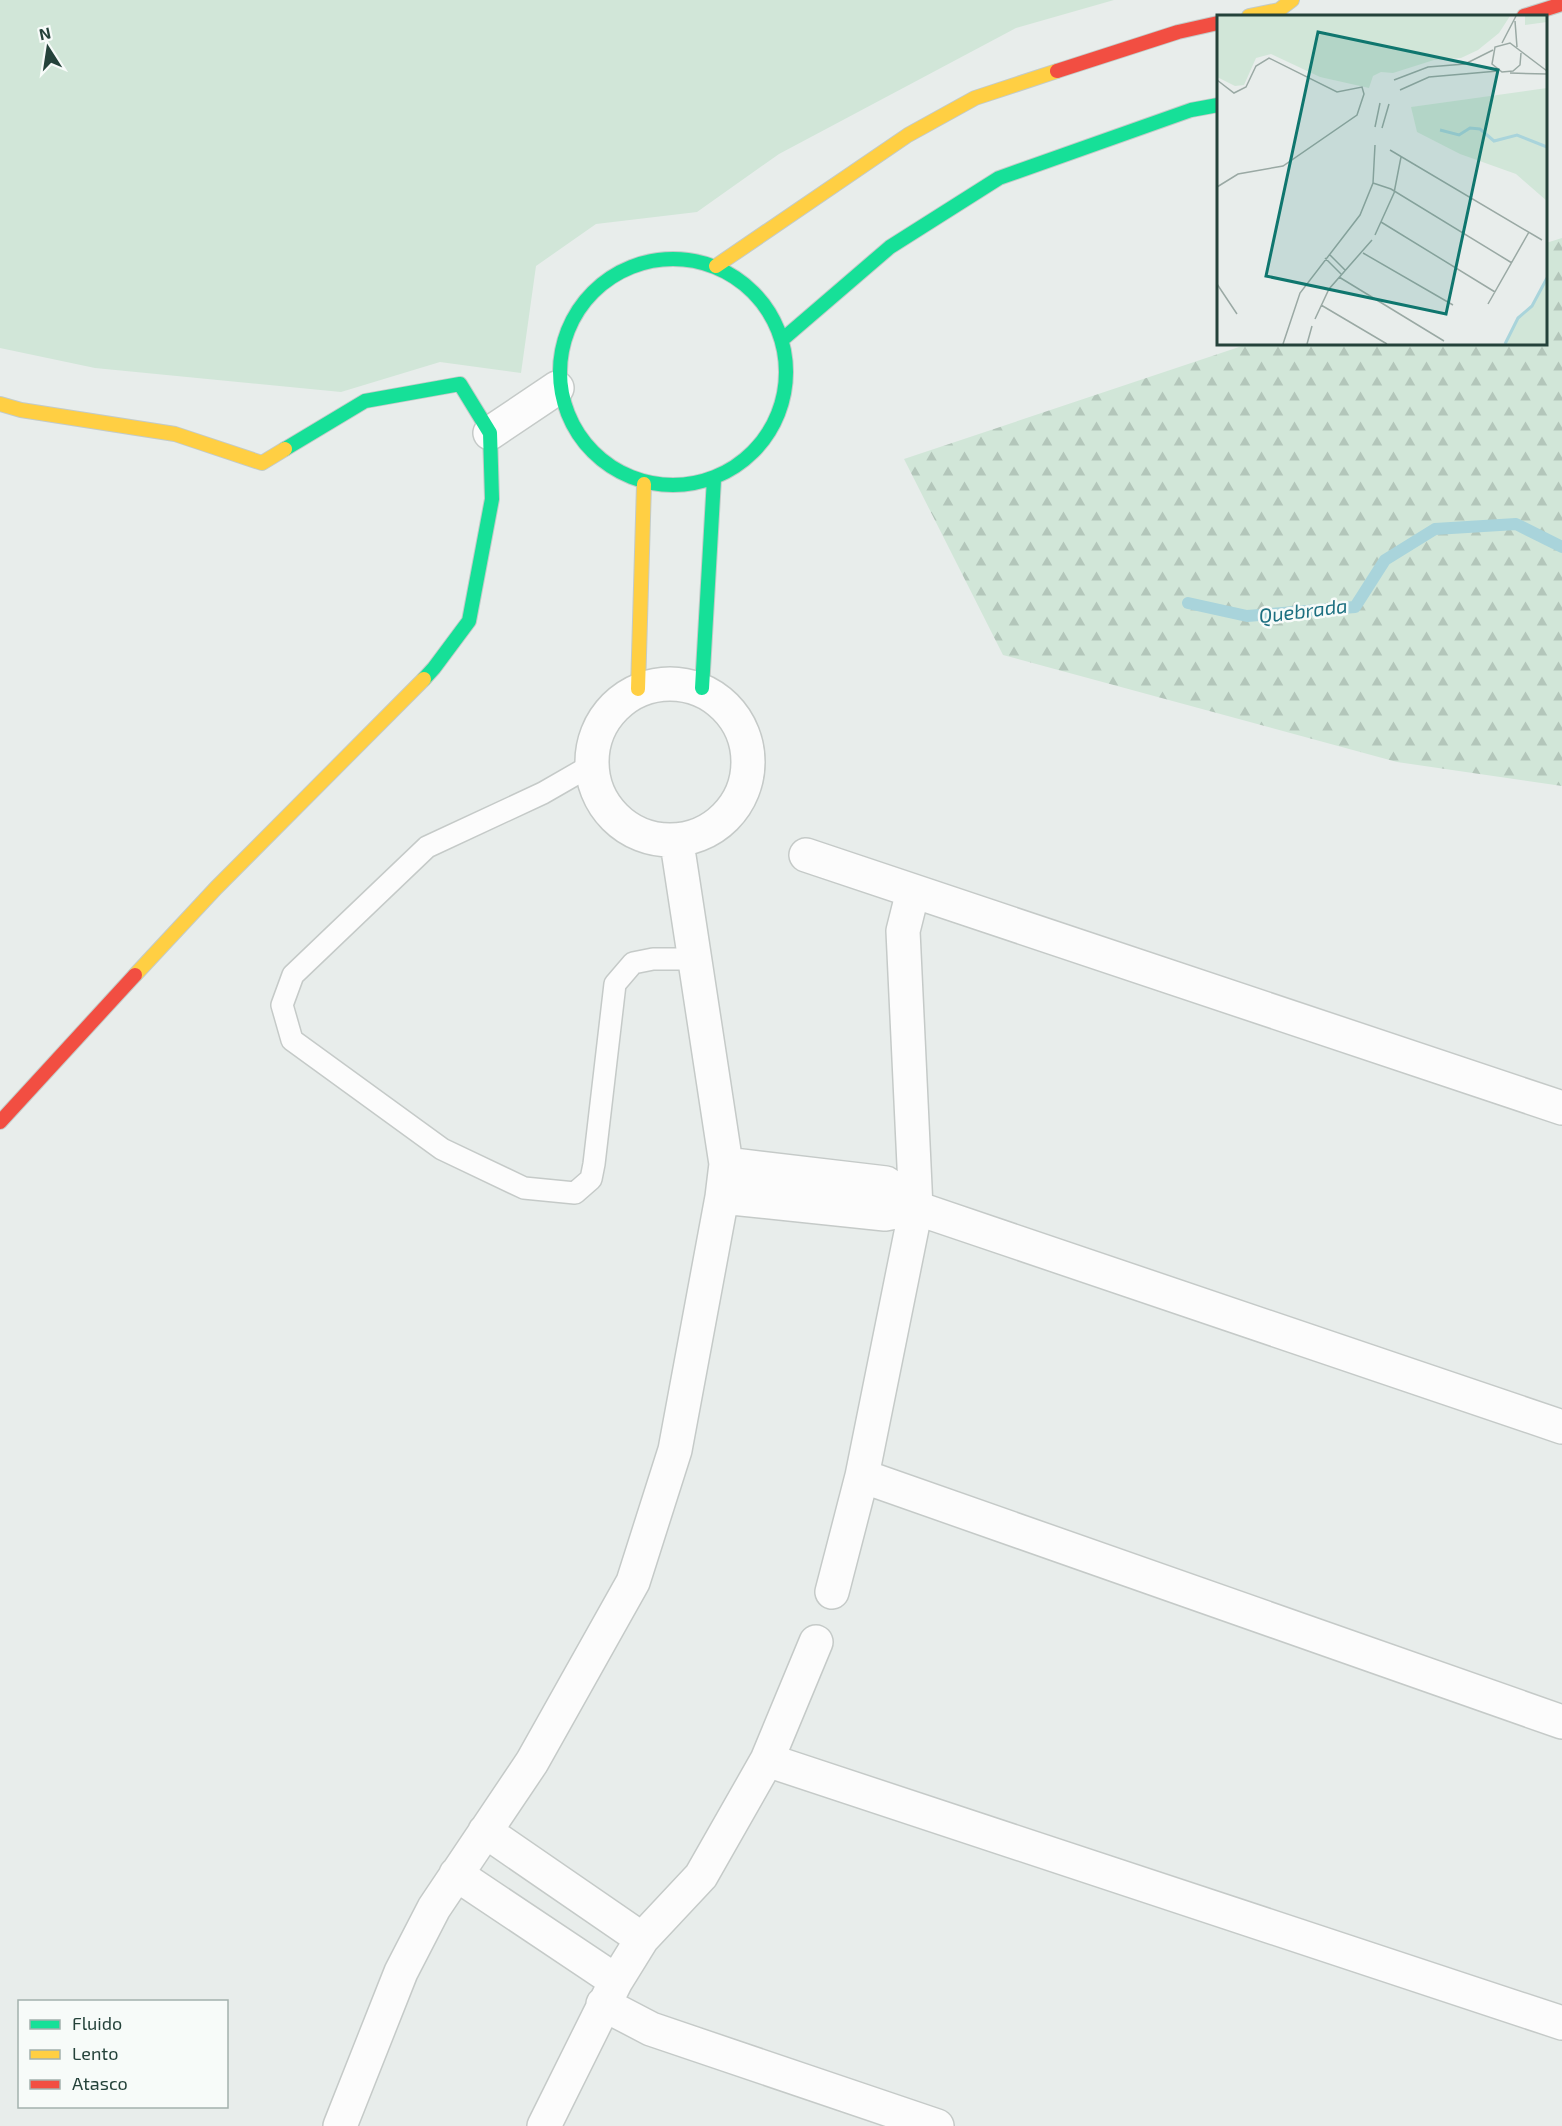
<svg xmlns="http://www.w3.org/2000/svg" width="1562" height="2126" font-family="'Exo 2',sans-serif">
	<style>
		.grass { fill: #d1e6d8 }
		.forest { fill: url(#forest-firs) }
		.lines { fill: none; stroke-linecap: round; stroke-linejoin: round }
		.stream { stroke: #a9d4db; stroke-width: 12 }
		.lane-casing { stroke: #c5cac8; stroke-width: 24 }
		.street-casing { stroke: #c5cac8; stroke-width: 36 }
		.fast-casing { stroke: #c3cbc8; stroke-width: 16 }
		.slow-casing { stroke: #c3cbc8; stroke-width: 16 }
		.jam-casing { stroke: #c3cbc8; stroke-width: 16 }
		.lane { stroke: #fcfcfc; stroke-width: 21 }
		.street { stroke: #fcfcfc; stroke-width: 33 }
		.fast { stroke: #16e098; stroke-width: 14 }
		.slow { stroke: #ffcf43; stroke-width: 14 }
		.jam { stroke: #f24e42; stroke-width: 14 }
		.labels { text-anchor: middle; dominant-baseline: central; stroke-width: 5; stroke-linejoin: round; paint-order: stroke }
		.water-label { font-size: 20px; font-style: italic; fill: #1c6f80; stroke: #f7fbf9 }
		.inset-river { fill: none; stroke: #a9d4db; stroke-width: 3 }
		.inset-road { fill: none; stroke: #9aa9a4; stroke-width: 1.5 }
		.view { fill: #0f766e; fill-opacity: 0.15; stroke: #0f766e; stroke-width: 3 }
		.inset-edge { fill: none; stroke: #24423a; stroke-width: 3 }
	</style>
	<defs>
		<pattern id="forest-firs" width="22" height="20" patternUnits="userSpaceOnUse" patternTransform="scale(1.5)"><rect width="22" height="20" fill="#d1e6d8"/><path d="M5 1l3.5 6h-7zM16 11l3.5 6h-7z" fill="#b3c6ba"/></pattern>
	</defs>
	<rect width="100%" height="100%" fill="#e8edeb"/>
	<path class="grass" d="M0 0H1114L1016 28 779 154 697 212 596 224 536 266 521 373 440 362 341 392 95 368 0 348Z"/>
	<path class="forest" d="M1562 238V786L1397 762 1003 655 904 459 1248 344H1546V243Z"/>
	<g class="lines">
		<path class="stream" d="M1188 603 1247 616 1355 607 1385 560 1435 529 1516 524 1562 547"/>
		<defs>
			<path id="lane" d="M590 766 543 793 427 847 293 975 282 1005 292 1040 442 1149 524 1188 575 1193 591 1179 594 1164 615 984 633 963 653 959H696"/>
			<path id="street" d="M490 433 557 388
				M592 762a78 78 0 1 1 156 0a78 78 0 1 1-156 0Z
				M806 855 1562 1108
				M726 1164 886 1183 916 1208 1562 1427
				M722 1197 885 1214 916 1208
				M862 1476 1562 1722
				M832 1592 862 1476 916 1208 903 931 913 891
				M767 1760 1562 2023
				M485 1831 642 1939
				M456 1874 616 1981
				M603 2004 651 2029 937 2126
				M340 2126 401 1972 434 1908 532 1762 633 1582 675 1450 722 1197 726 1164 677 843
				M544 2126 616 1981 642 1939 701 1876 767 1760 816 1642"/>
			<path id="fast" d="M560 372a113 113 0 1 1 226 0a113 113 0 1 1-226 0Z
				M783 339 890 247 999 178 1191 110 1218 105
				M285 449 365 401 460 384 490 433 492 499 469 621 434 668 424 679
				M702 688 714 479"/>
			<path id="slow" d="M1249 16 1279 10 1292 0
				M716 266 908 135 975 98 1057 71
				M0 404 21 410 175 434 262 463 285 449
				M638 689 644 484
				M135 975 216 888 424 679"/>
			<path id="jam" d="M1524 16 1562 4
				M1057 71 1178 32 1218 23
				M0 1122 135 975"/>
		</defs>
		<use href="#lane" class="lane-casing"/>
		<use href="#street" class="street-casing"/>
		<use href="#fast" class="fast-casing"/>
		<use href="#slow" class="slow-casing"/>
		<use href="#jam" class="jam-casing"/>
		<use href="#lane" class="lane"/>
		<use href="#street" class="street"/>
		<use href="#fast" class="fast"/>
		<use href="#slow" class="slow"/>
		<use href="#jam" class="jam"/>
	</g>
	<g class="labels">
		<g class="water-label">
			<text transform="translate(1303 610) rotate(-7)">Quebrada</text>
		</g>
	</g>
	<g transform="translate(1217 15)">
		<rect width="330" height="330" fill="#e8edeb"/>
		<path d="M0 1H293L282 18 261 35 244 43 217 45 176 58 164 57 156 61 152 73 103 62 54 39 39 43 27 70 18 71 0 62Z" fill="#d1e6d8"/>
		<path d="M308 1H330V7L308 10ZM330 73V186L299 159 243 139 200 117 194 92ZM330 263V329H288L301 303 315 291Z" fill="#d1e6d8"/>
		<path class="inset-river" d="M223 115 242 120 253 113 263 114 277 126 300 120 330 132M288 329 301 303 315 291 330 263"/>
		<path class="inset-road" d="M298 6 300 32M285 28 299 1M304 38 303 50 296 56 285 57 275 49 278 32 293 28 330 56M293 58 330 59M0 65 17 78 29 72 39 51 52 43 120 77 145 72 147 79 140 100 66 151 21 159 0 172M177 65 211 52 248 49 276 35M183 75 212 62 281 56M158 112 163 88M165 113 172 89M173 135 325 225M156 168 174 174 295 248M164 207 278 277M158 220 177 178 184 142M146 238 236 290M112 239 128 255M108 243 124 259M122 262 227 326M0 269 20 299M271 289 312 217M104 290 170 329M98 304 112 274 155 225M66 329 83 278 143 200 156 168 158 130M90 329 95 311"/>
		<path class="view" d="M101 17 281 55 229 299 49 261Z"/>
		<rect width="330" height="330" class="inset-edge"/>
	</g>
	<rect x="18" y="2000" width="210" height="108" fill="#f7fbf9" stroke="#a3b1ad" stroke-width="1.5"/>
	<rect x="30" y="2020" width="30" height="9" fill="#16e098" stroke="#a3b1ad" stroke-width="1.5"/>
	<text x="72" y="2030" font-size="18" fill="#24423a">Fluido</text>
	<rect x="30" y="2050" width="30" height="9" fill="#ffcf43" stroke="#a3b1ad" stroke-width="1.5"/>
	<text x="72" y="2060" font-size="18" fill="#24423a">Lento</text>
	<rect x="30" y="2080" width="30" height="9" fill="#f24e42" stroke="#a3b1ad" stroke-width="1.5"/>
	<text x="72" y="2090" font-size="18" fill="#24423a">Atasco</text>
	<g transform="translate(48 48) rotate(348)" stroke="#f7fbf9" stroke-width="4.5" paint-order="stroke">
	<path d="M0-4.5L10 22L0 15L-10 22Z" fill="#24423a"/>
	<text y="-9" font-size="16" font-weight="bold" text-anchor="middle" fill="#24423a">N</text>
	</g>
</svg>
